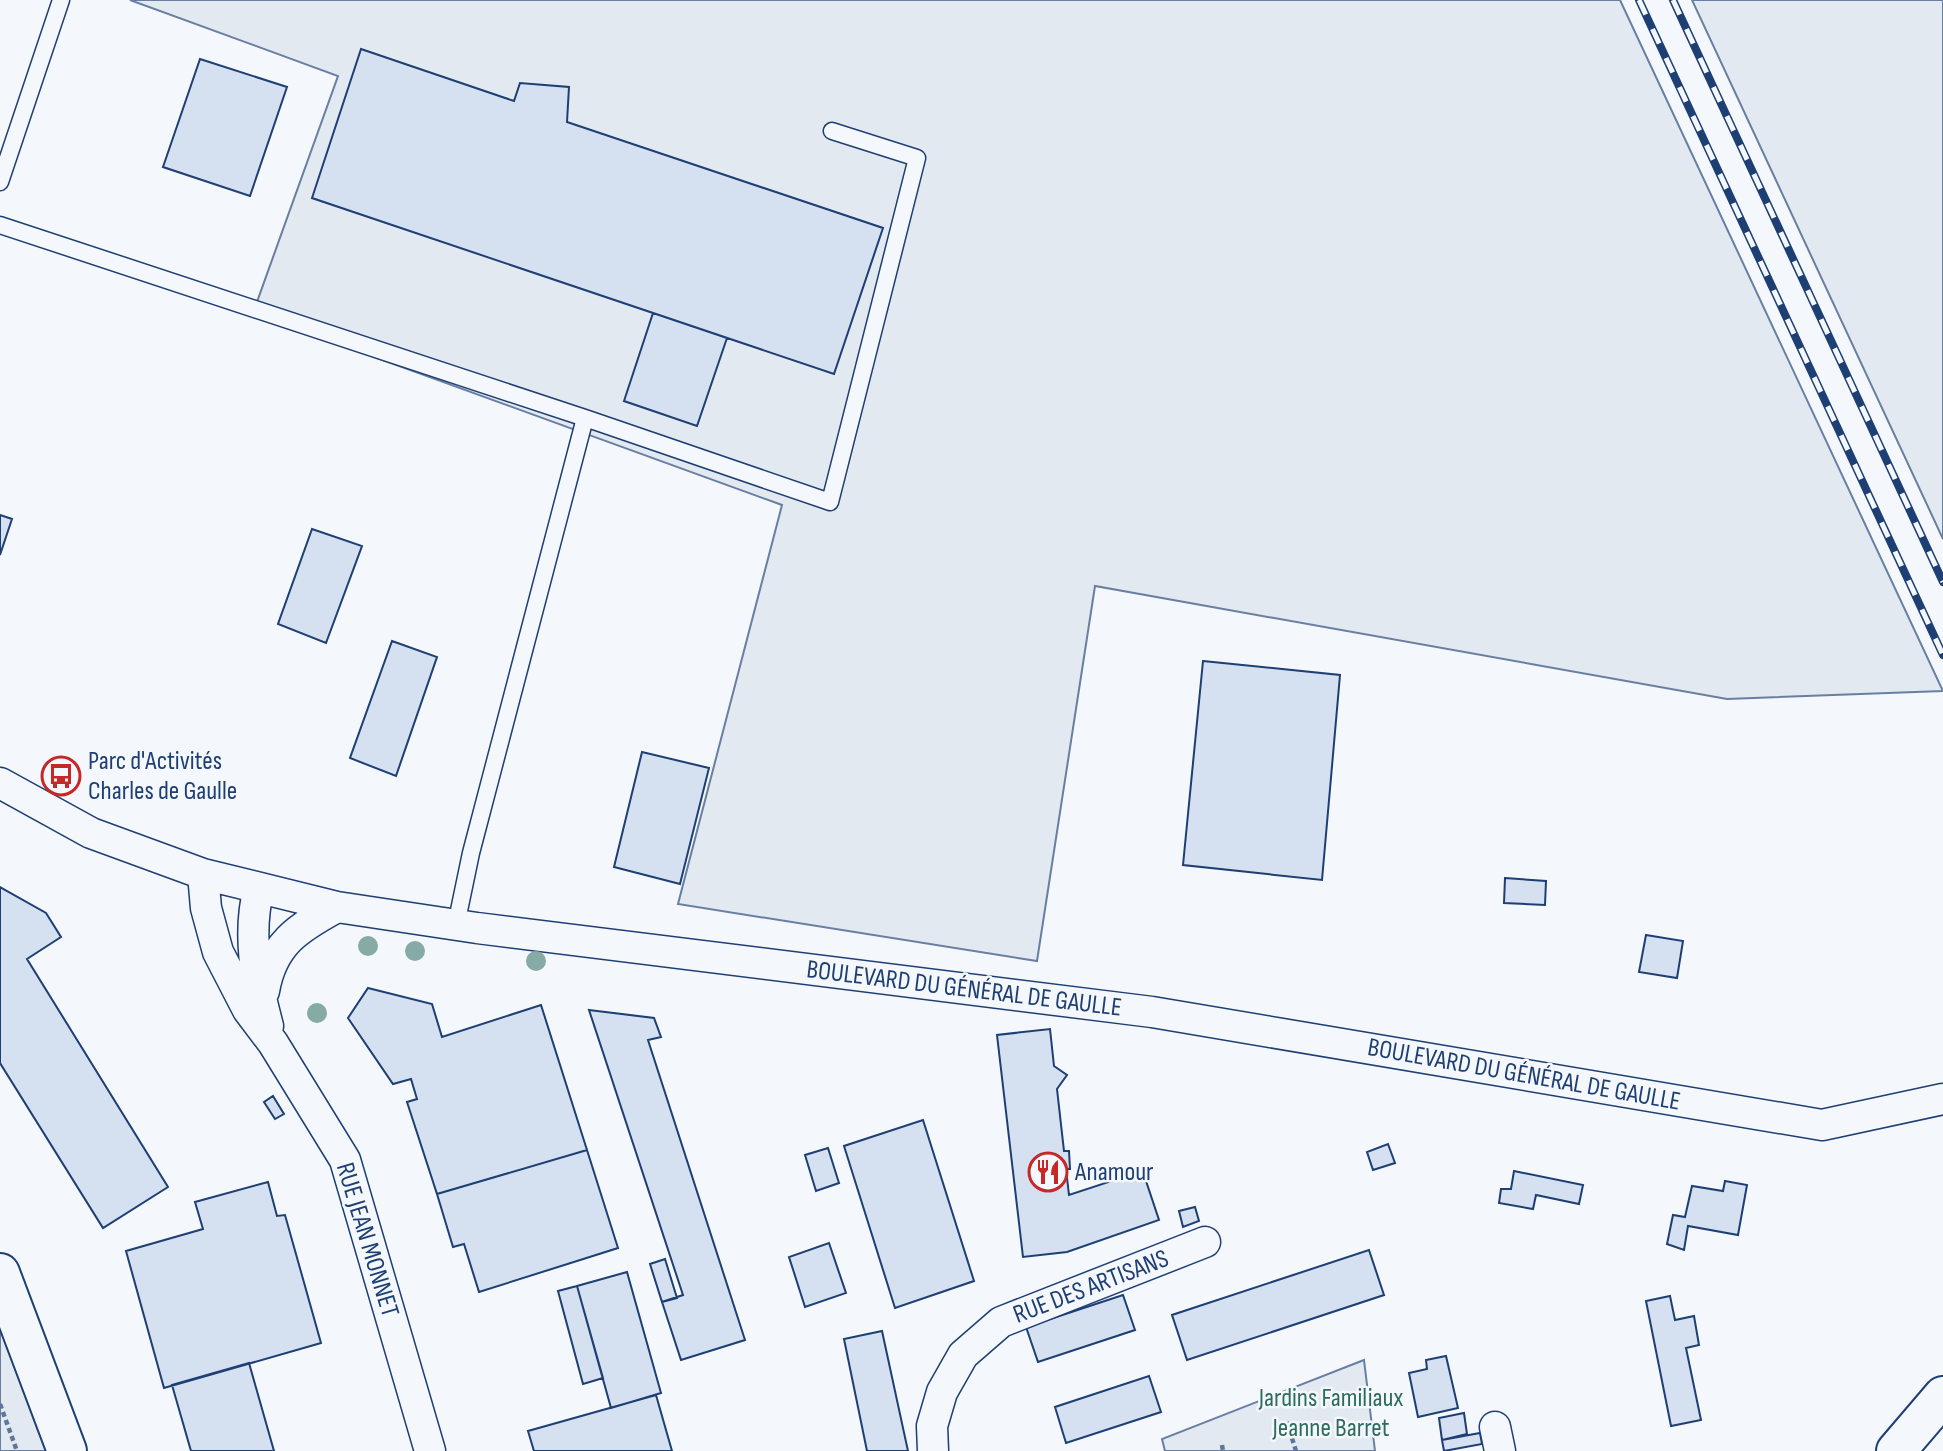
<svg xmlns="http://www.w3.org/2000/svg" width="1943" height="1451" font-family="'Sofia Sans Condensed',sans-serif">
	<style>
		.green { fill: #e3e9f0; stroke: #687fa3; stroke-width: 2 }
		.building { fill: #d5e0f0; stroke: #1d3f73; stroke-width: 2 }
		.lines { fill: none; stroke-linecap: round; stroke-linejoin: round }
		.lane-casing { stroke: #1d3f73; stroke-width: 19 }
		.street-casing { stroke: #1d3f73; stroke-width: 33 }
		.secondary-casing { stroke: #1d3f73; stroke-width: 42 }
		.path { stroke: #5e769c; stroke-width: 4.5; stroke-dasharray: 5 3.5; stroke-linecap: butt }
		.lane { stroke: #f4f7fb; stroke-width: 16 }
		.street { stroke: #f4f7fb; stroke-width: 30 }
		.secondary { stroke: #f4f7fb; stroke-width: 38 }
		.rail-casing { stroke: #1d3f73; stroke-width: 8 }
		.rail { stroke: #f4f7fb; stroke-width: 5; stroke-dasharray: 16; stroke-linecap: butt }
		.tree { fill: #86aba6 }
		.labels { text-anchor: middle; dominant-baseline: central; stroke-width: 5; stroke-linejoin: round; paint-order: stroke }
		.poi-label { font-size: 26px; fill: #1d3f73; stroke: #f4f7fb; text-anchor: start }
		.street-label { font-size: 26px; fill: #1d3f73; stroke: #f4f7fb }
		.park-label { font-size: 26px; fill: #2c6c60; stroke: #f4f7fb }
	</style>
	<rect width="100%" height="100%" fill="#f4f7fb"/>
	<path class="green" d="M130 0H1620L1943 691 1727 699 1095 586 1037 961 678 904 782 505 253 313 338 76Z
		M1692 0H1943V539Z
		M0 1273 67 1451H0Z
		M1364 1360 1375 1451H1165L1162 1439Z"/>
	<path class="building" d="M361 49 514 101 520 83 569 87 567 122 883 228 834 374 312 198Z
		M200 59 287 87 250 196 163 167Z
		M653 313 727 338 697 426 624 401Z
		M0 515 12 519 0 555Z
		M312 529 362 546 326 643 278 624Z
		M392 641 437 657 396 776 350 758Z
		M1203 661 1340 675 1322 880 1183 865Z
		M642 752 709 768 680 884 614 867Z
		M1505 878 1546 881 1545 905 1504 903Z
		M0 887 46 913 61 937 27 959 168 1187 103 1228 0 1063Z
		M1646 935 1683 941 1677 978 1639 972Z
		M368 988 432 1004 442 1037 541 1005 587 1150 437 1194 407 1102 417 1099 411 1079 393 1084 348 1018Z
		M589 1010 654 1018 661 1037 648 1040 745 1340 681 1360 662 1302 683 1295Z
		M1050 1029 1054 1066 1067 1075 1057 1089 1064 1151H1069L1070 1169H1066L1069 1195 1124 1177 1129 1170 1137 1167 1142 1169 1159 1220 1067 1252 1023 1257 997 1035Z
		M273 1096 284 1114 275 1119 264 1102Z
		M923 1120 974 1281 895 1308 844 1146Z
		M1388 1144 1395 1163 1373 1170 1367 1152Z
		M828 1148 839 1183 816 1191 805 1155Z
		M587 1150 618 1248 479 1292 464 1244 453 1247 437 1194Z
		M1514 1171 1583 1185 1579 1204 1536 1195 1533 1209 1499 1203 1501 1189H1511Z
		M1725 1181 1747 1185 1738 1235 1688 1226 1684 1250 1667 1244 1673 1215 1685 1217 1692 1186 1723 1191Z
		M268 1182 277 1216 285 1215 321 1343 164 1388 126 1251 203 1229 195 1202Z
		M1195 1207 1199 1221 1183 1227 1179 1211Z
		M829 1243 846 1293 805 1307 789 1257Z
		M1369 1250 1384 1295 1187 1360 1172 1315Z
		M665 1259 677 1298 662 1302 650 1264Z
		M627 1272 661 1393 611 1408 577 1286Z
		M577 1286 603 1378 583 1384 558 1291Z
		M1123 1295 1135 1330 1038 1362 1026 1327Z
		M1670 1296 1675 1320 1694 1316 1699 1345 1686 1348 1701 1420 1671 1426 1646 1301Z
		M882 1331 908 1451H867L844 1339Z
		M1446 1356 1458 1408 1418 1417 1409 1373 1427 1369 1426 1360Z
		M249 1363 274 1451H191L172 1385Z
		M1149 1376 1161 1412 1066 1443 1055 1407Z
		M656 1395 672 1451H534L528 1431Z
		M1464 1413 1467 1434 1442 1440 1439 1418Z
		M1480 1433 1482 1444 1444 1451 1442 1440Z"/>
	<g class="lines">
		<defs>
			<path id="lane" d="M0 182 61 0
				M0 225 585 418 471 853 456 925
				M585 418 830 502 917 158 832 131"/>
			<path id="street" d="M0 783 91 833 203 874 337 907 477 928 1152 1012 1822 1125 1943 1099
				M203 874 206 908 218 952 248 1010 273 1043 345 1160 430 1451
				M259 888C247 933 256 982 268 1026
				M264 991C272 944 298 928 337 907
				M1495 1427 1500 1451
				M933 1451 932 1426 942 1392 963 1355 1001 1322 1205 1242"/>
			<path id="secondary" d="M0 1273 67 1451
				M1896 1451 1943 1396"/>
		</defs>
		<use href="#lane" class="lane-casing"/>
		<use href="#street" class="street-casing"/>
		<use href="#secondary" class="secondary-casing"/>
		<path class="path" d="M0 1404 17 1451
			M1287 1422 1296 1451
			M1222 1445 1223 1451"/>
		<use href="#lane" class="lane"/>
		<use href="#street" class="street"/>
		<use href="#secondary" class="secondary"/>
		<defs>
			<path id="rail" d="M1639 0 1943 655
				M1673 0 1943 582"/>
		</defs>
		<use href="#rail" class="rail-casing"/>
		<use href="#rail" class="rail"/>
	</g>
	<g class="tree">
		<circle cx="368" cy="946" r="10"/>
		<circle cx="415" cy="951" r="10"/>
		<circle cx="536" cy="961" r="10"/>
		<circle cx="317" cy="1013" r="10"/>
	</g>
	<defs>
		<symbol id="bus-ring" viewBox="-11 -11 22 22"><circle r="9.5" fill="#f4f7fb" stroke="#c62828" stroke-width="1.5"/><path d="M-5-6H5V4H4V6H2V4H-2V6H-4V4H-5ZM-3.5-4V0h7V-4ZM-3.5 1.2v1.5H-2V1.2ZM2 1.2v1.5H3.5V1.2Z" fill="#c62828"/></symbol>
		<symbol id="restaurant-ring" viewBox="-11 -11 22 22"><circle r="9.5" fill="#f4f7fb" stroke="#c62828" stroke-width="1.5"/><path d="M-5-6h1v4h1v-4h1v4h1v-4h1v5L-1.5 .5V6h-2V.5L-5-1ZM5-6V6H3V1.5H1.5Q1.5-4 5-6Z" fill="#c62828"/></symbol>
	</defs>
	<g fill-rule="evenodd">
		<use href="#bus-ring" x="39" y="754" width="44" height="44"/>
		<use href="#restaurant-ring" x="1026" y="1150" width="44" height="44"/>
	</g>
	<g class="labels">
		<g class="poi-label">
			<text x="88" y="761">Parc d'Activités<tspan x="88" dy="30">Charles de Gaulle</tspan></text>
			<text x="1075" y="1172">Anamour</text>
		</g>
		<g class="street-label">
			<text transform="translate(964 989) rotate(7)">BOULEVARD DU GÉNÉRAL DE GAULLE</text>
			<text transform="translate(1524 1075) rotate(10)">BOULEVARD DU GÉNÉRAL DE GAULLE</text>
			<text transform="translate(367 1240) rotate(73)">RUE JEAN MONNET</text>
			<text transform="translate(1091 1287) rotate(-21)">RUE DES ARTISANS</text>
		</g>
		<g class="park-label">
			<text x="1331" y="1398">Jardins Familiaux<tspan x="1331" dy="30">Jeanne Barret</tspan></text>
		</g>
	</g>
</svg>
